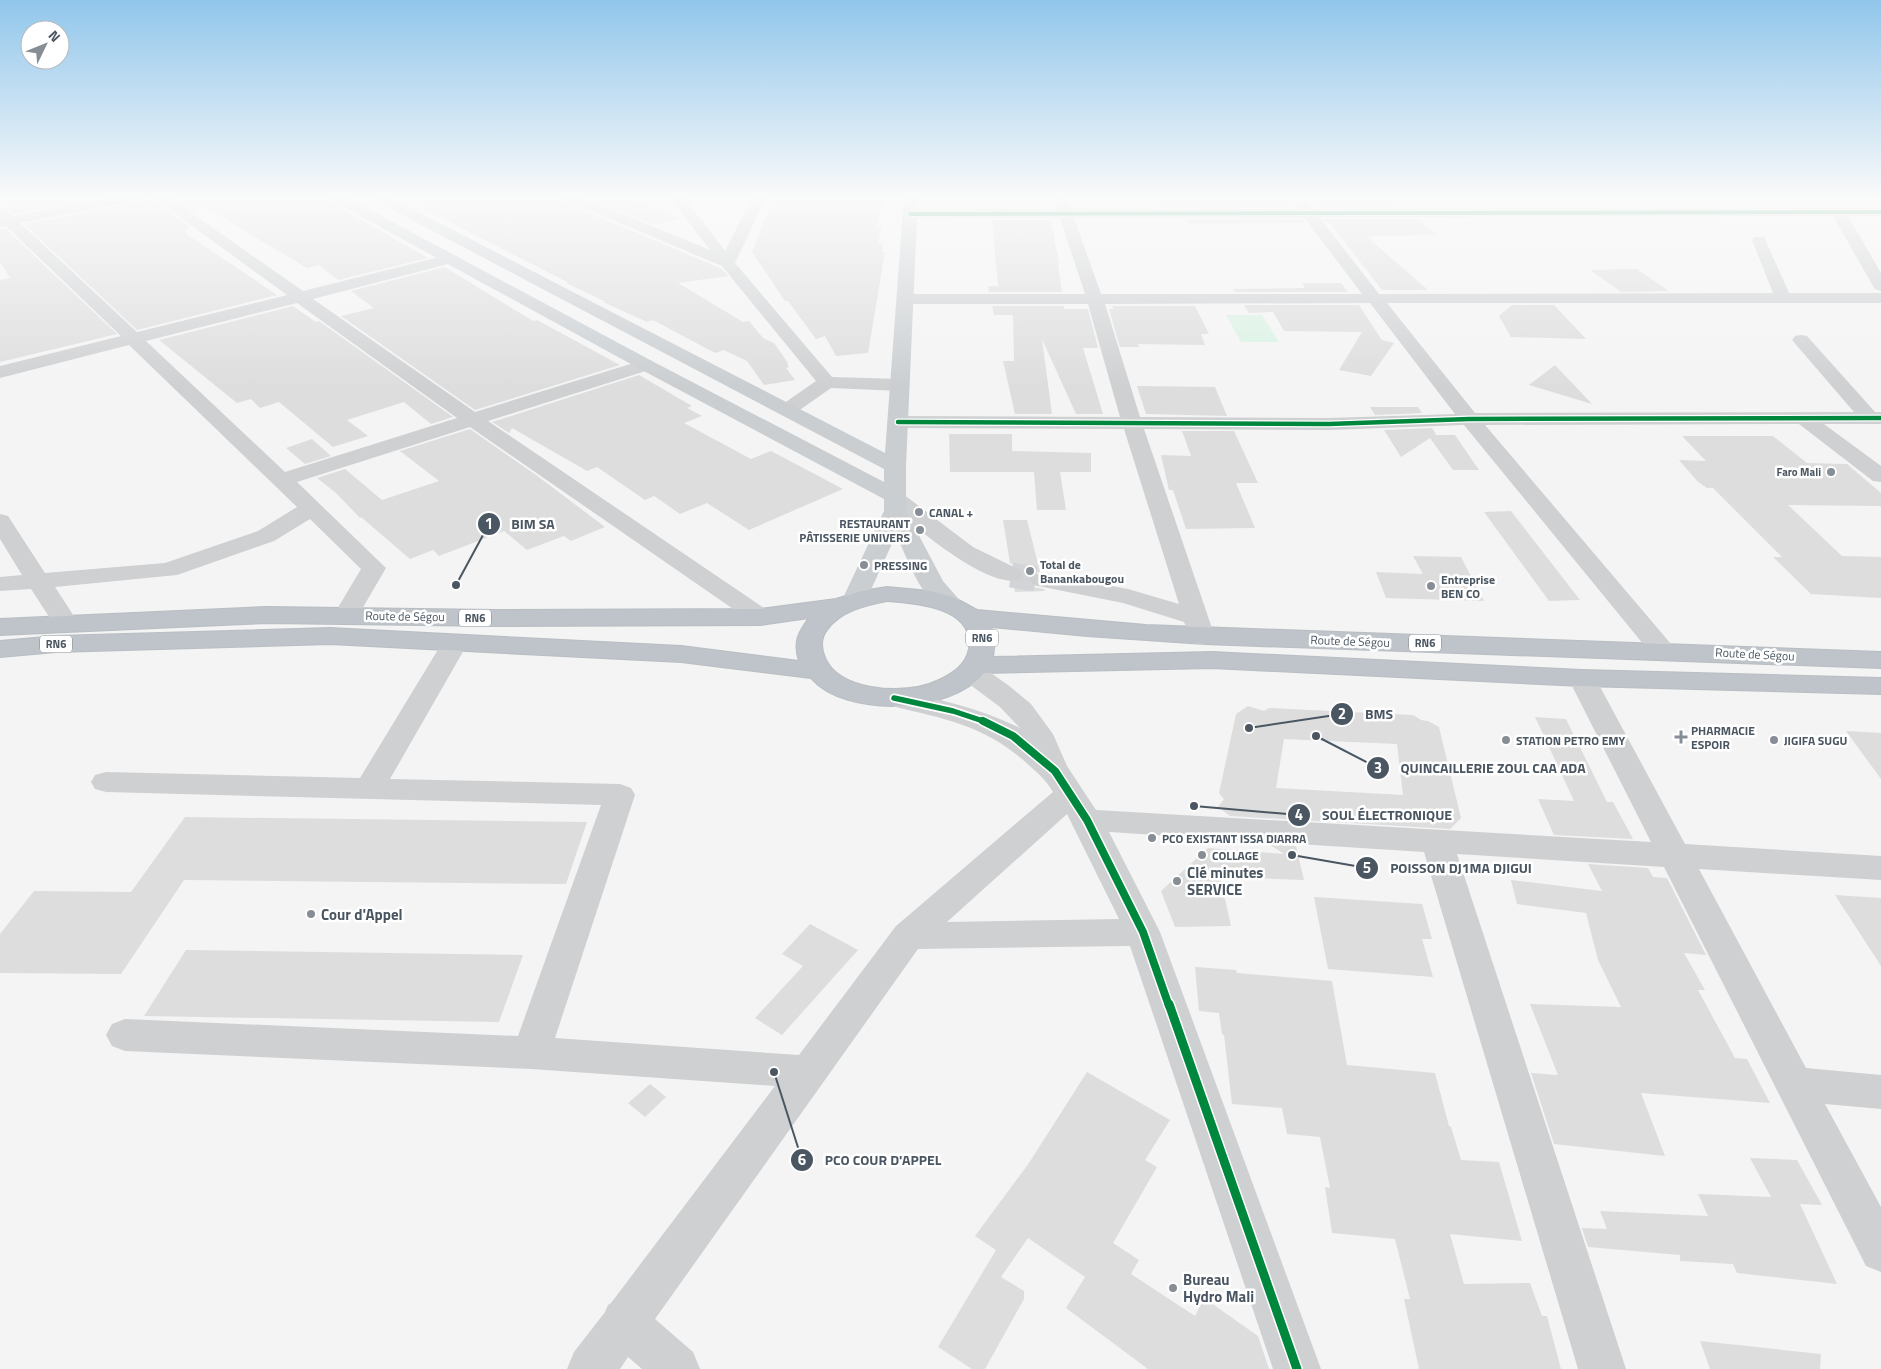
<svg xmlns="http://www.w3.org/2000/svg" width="1881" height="1369" font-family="'Titillium Web',sans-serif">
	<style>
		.green { fill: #d9f2e3 }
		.building { fill: #ddddde; fill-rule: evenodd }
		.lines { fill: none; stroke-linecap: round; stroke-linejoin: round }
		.minor-tunnel { stroke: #d2d4d7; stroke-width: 25; stroke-dasharray: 25 12; stroke-linecap: butt }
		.highway-casing { stroke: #b9bec3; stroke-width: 2 }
		.minor { fill: #ced0d2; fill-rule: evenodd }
		.major { fill: #caced1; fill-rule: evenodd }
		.highway { fill: #bec4c9; fill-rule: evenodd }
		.cycleway-far4-casing { stroke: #fff; stroke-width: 5.5 }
		.cycleway-far3-casing { stroke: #fff; stroke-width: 7 }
		.cycleway-far2-casing { stroke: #fff; stroke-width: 9 }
		.cycleway-far1-casing { stroke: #fff; stroke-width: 11 }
		.cycleway-casing { stroke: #fff; stroke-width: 12 }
		.cycleway-far4 { stroke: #00873e; stroke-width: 4 }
		.cycleway-far3 { stroke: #00873e; stroke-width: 4.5 }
		.cycleway-far2 { stroke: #00873e; stroke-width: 5.5 }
		.cycleway-far1 { stroke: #00873e; stroke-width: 8 }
		.cycleway { stroke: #00873e; stroke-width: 9 }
		.poi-dot { fill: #868d94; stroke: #fff; stroke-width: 2 }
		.labels { text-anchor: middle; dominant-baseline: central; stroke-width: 5; stroke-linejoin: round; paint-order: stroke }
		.far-poi-label { font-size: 11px; font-weight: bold; fill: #4a5661; stroke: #fff; text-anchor: end }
		.shield { fill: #fff; stroke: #808990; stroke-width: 1 }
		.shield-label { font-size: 11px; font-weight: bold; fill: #4a5661 }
		.poi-label { font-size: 12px; font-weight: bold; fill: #4a5661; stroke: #fff; text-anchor: start }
		.street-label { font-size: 12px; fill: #4a5661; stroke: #fff }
		.near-poi-label { font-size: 15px; font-weight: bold; fill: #4a5661; stroke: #fff; text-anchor: start }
		.leader { fill: none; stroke: #4a5661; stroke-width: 2 }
		.callout-dot { fill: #4a5661; stroke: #fff; stroke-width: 2 }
		.mark-label { font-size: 15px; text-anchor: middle; font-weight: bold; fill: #fff }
		.callout-label { font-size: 14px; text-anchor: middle; font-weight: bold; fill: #4a5661; stroke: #fff; stroke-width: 5; stroke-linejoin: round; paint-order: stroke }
	</style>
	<rect width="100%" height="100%" fill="#f4f4f4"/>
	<path class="green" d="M1226 315H1262L1279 342H1241Z"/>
	<path class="building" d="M0 196H110L14 214 6 208 1 206 11 204Z
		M148 196 189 226 185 233 277 295 137 330 24 224 139 202Z
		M170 196H324L328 201 428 258 338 280 319 265 307 268 202 205 196 214Z
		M399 196H559L562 201 722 269 728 276 678 283 743 322 749 321 763 338 774 343 788 363 787 364 789 367 786 368 795 380 764 385 747 361 724 350 715 353 653 320 647 322 603 302 604 301 566 283H569Z
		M583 196H626L681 218 654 225Z
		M774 196H885L877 227H882L878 243H883L882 252H885L868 353 836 356 825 336 816 339 788 301H785L752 252Z
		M1152 196H1392L1405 207H1313L1306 199 1300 197 1291 203 1294 207H1156Z
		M1166 219H1303L1306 223 1189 224 1187 220Z
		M1323 219H1418L1437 235 1366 236 1428 290H1382L1330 223H1326Z
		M992 220H1051L1059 263H1058L1062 292H989L988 286H998Z
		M5 228 117 334 0 362V280L10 278 0 262V229Z
		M445 267 533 321 537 320 620 365 475 410 341 316 374 308 351 291Z
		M1637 269 1669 291 1621 292 1590 270Z
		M1302 283H1341L1348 292H1236L1233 289 1305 288Z
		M1244 305H1359L1382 340 1394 343 1371 376 1339 370 1362 332 1284 331 1273 312 1249 313Z
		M1512 305H1554L1586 339 1511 337 1499 316Z
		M293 306 316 322 319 321 453 417 431 424 404 402 347 420 368 436 333 447 279 402 260 408 251 399 237 403 159 340Z
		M992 306H1064V309H1088L1098 348H1083L1103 414H1076L1042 339 1052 414H1015L1003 361H1014L1013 315H994Z
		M1112 306H1195L1209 334H1201L1205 345 1138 344 1139 347H1120L1109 309H1114Z
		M1555 365 1592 404 1529 385Z
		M639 375 692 406 687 408 702 416 684 423 751 459 771 451 843 489 749 530 707 503 680 514 654 496 645 500 597 467 587 471 512 428 509 433 492 422Z
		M1137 386 1215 387 1227 416 1146 414Z
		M1370 407H1418L1422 413 1375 415Z
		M1432 428 1436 434 1434 435H1455L1479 470H1453L1430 438 1401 457 1384 430Z
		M470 429 536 475 605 527 571 541 564 536 527 550 504 531 439 556 433 550 410 559 361 517 360 518 336 493 317 478 345 469 382 500 439 481 400 451Z
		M1182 431H1234L1258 483H1236L1255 528 1186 529 1173 490H1169L1161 455 1191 456Z
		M949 434H1012V451L1091 453V472H1060L1066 510H1037L1034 472H950Z
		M1682 436H1773L1807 463 1847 464 1881 493V506L1788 505 1842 556 1881 557V598L1811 594 1773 557H1782L1713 488H1707L1697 481 1679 460 1706 461Z
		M312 439 331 456 305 464 286 448Z
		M1511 511 1580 600 1549 601 1484 512Z
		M1003 520H1027L1040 572 1031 574 1028 581 1033 587 1044 589 1045 591 1015 592 1013 582 1022 581 1025 574 1021 568 1010 563Z
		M1413 556 1461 557 1484 601 1386 598 1376 572 1423 574Z
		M1248 706 1264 711 1269 708 1413 715 1421 720 1428 721 1439 727 1461 818 1450 829 1230 816 1218 807 1224 799 1219 793 1236 714ZM1284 739 1397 744 1403 795 1276 788Z
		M1535 717 1566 719 1607 802H1613L1633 839 1554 835 1538 799 1574 801Z
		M1846 731 1881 733V779Z
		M185 817 587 822 566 884 184 880 121 974 0 973V934L34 891 131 892Z
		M1269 844 1296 846 1304 880 1220 877 1231 926 1175 927 1161 891 1208 848 1284 854Z
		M1588 864 1648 868 1653 877 1667 878 1706 955 1684 953 1705 990H1698L1735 1058 1747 1059 1770 1103 1641 1093 1665 1156 1554 1144 1531 1073 1558 1075 1530 1004 1621 1007 1598 960 1586 913 1517 904 1511 880 1602 891Z
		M1835 895 1881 898V966Z
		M1314 897 1422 904 1432 939H1422L1433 977 1328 969Z
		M810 924 858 950 782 1035 755 1018 803 966 782 954Z
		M186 950 523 955 499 1022 144 1016Z
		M1195 967 1236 970 1237 973 1332 981 1347 1065 1435 1073 1449 1126 1451 1127 1461 1160 1499 1162 1522 1241 1450 1234 1464 1284 1530 1283 1542 1316H1547L1561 1369H1419L1404 1299H1410L1395 1239 1332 1233 1325 1187 1330 1188 1320 1137 1287 1134 1282 1108 1232 1104 1224 1035 1222 1034 1219 1013 1199 1011Z
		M1087 1072 1170 1120 1145 1160 1157 1167 1113 1243 1139 1260 1131 1274 1195 1316 1204 1298 1258 1336 1269 1369H1148L1066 1308 1085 1277 1028 1238 1001 1277 1024 1291V1299L985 1369H972L938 1347 996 1250 975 1236 1029 1163Z
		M650 1084 666 1097 645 1117 628 1103Z
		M1750 1158 1797 1160 1822 1205 1800 1204 1837 1284 1737 1273 1733 1264 1680 1261V1255L1588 1247 1582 1228 1607 1229 1600 1211 1708 1216 1698 1194 1771 1197Z
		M1700 1341 1821 1354 1820 1369H1710Z"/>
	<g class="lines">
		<path class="minor-tunnel" d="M1011 575 1042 580"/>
		<defs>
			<path id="highway" d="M887 587 930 591 953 597 977 610 1146 625 1881 652V668L1205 644 1087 636 991 627 995 640 993 657 1212 652 1582 670 1881 678V694L1582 686 1212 668 984 673C950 714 846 718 811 678L681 662 330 644 56 652 0 657V641L56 636 330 628 681 646 799 661C793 643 798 632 809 618L761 625 496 626 267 623 0 635V619L267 607 496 610 761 609 836 599 862 591ZM887 601C915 603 975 607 969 649 966 665 953 673 939 680 925 687 910 689 895 689 869 689 833 682 824 655 821 647 821 637 827 630 840 611 866 605 887 601Z"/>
		</defs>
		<use href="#highway" class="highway-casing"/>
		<path class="minor" d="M119 196H146L139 200 20 223 137 332 287 295 151 196H167L303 291 451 254 456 256 459 259 456 262 313 299 475 412 640 361 646 360 652 361 655 365 652 369 488 421 770 612 774 617 770 622 761 625 752 622 470 427 297 482 386 568 355 621 346 624 337 621 333 616 361 569 310 519 274 541 177 575 55 587 79 624 75 629 66 632 57 629 31 589 0 591V577L22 575 0 539V514L8 516 45 573 165 563 258 531 297 507 129 345 0 378V366L121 336 6 226 0 227V208L5 209 13 216ZM297 303 457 418 285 472 146 341Z
			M561 196H579L710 250 669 196H683L725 251 753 196H767L735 263 832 377 900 379 907 381 909 385 907 389 900 391 831 388 794 414 787 416 780 414 777 410 780 406 816 381 722 266 563 199Z
			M1054 196H1066L1071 209H1298L1293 203 1300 199 1305 200 1312 209 1881 208V216H1848L1881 273V291L1875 289 1873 286 1833 216 1319 217 1379 294 1773 293 1752 240 1754 237H1764L1789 293H1881V303H1387L1475 413 1854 412 1792 340 1795 336 1801 335 1807 336 1875 412H1881V424H1824L1881 466V482L1873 481 1799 424 1485 425 1671 644 1675 650 1671 656 1662 658 1653 656 1464 425 1329 430 1144 429 1215 637 1211 643 1202 645 1193 643 1184 622 1123 603 1033 585 1030 580 1033 575 1042 573 1128 589 1179 604 1124 429 898 428 891 426 888 422 891 418 898 416 1120 417 1088 304H905L899 302 897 299 899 296 905 294H1085L1060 218H910L903 214 910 210 1057 209ZM1304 217 1362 294H1101L1074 218ZM1370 303 1455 414 1329 418 1140 417 1105 304Z
			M895 492 903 494 973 547 1020 570 1023 575 1020 580C986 589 914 525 887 504L884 499 887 494Z
			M455 635 464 637 468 643 390 779 620 784 631 788 635 795 555 1038 799 1055 896 926 1053 792C1045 778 1034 770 1022 759 978 722 938 718 884 704L880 698 884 692 894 689C938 699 979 708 1020 728L1000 707 961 678 957 672 961 666 971 664 981 666 1008 685 1031 704 1053 734 1067 766 1096 810 1651 842 1568 678 1572 672 1582 670 1592 672 1685 844 1881 856V880L1699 869 1806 1068 1881 1075V1109L1825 1104 1881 1207V1272L1866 1266 1664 867 1457 854 1626 1369H1578L1424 852 1109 832 1160 932 1321 1369H1273L1130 946 918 949 655 1319 693 1352 700 1369H642L628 1357 620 1369H567L574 1352 605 1312 608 1305 611 1303 775 1086 531 1069 125 1051 112 1046 106 1035 112 1024 125 1019 518 1036 601 805 106 792 95 789 91 782 95 775 106 772 360 778 442 643 446 637ZM1067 814 1119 919 947 922Z"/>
		<path class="major" d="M327 196H344L652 361 884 482V469L372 199 370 196H387L885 453 904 196H918L906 466V511L943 581 963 604 959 609C953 611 946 613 940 608 918 592 908 559 896 535L864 605 855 608 846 605 842 600 884 511V499L640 369 329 199Z"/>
		<use href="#highway" class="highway"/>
		<defs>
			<path id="cycleway-far4" d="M910 214 1881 212"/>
			<path id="cycleway-far3" d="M898 422 1329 424 1469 419 1881 418"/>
			<path id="cycleway-far2" d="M894 698 953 711 986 722"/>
			<path id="cycleway-far1" d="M983 721 1013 736 1055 771 1087 820 1143 932 1169 1006"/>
			<path id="cycleway" d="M1169 1004 1297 1369"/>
		</defs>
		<use href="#cycleway-far4" class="cycleway-far4-casing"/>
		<use href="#cycleway-far3" class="cycleway-far3-casing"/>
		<use href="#cycleway-far2" class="cycleway-far2-casing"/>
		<use href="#cycleway-far1" class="cycleway-far1-casing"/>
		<use href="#cycleway" class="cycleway-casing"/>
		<use href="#cycleway-far4" class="cycleway-far4"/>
		<use href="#cycleway-far3" class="cycleway-far3"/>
		<use href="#cycleway-far2" class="cycleway-far2"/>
		<use href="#cycleway-far1" class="cycleway-far1"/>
		<use href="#cycleway" class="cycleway"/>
	</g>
	<linearGradient id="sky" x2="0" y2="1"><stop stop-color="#91c6eb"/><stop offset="0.51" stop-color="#fafafa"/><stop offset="1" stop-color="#fafafa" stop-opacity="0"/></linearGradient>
	<rect width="1881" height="387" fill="url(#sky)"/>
	<g class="poi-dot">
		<circle cx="1831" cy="472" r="5"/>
		<circle cx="919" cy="512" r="5"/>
		<circle cx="920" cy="530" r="5"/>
		<circle cx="864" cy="565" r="5"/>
		<circle cx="1030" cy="571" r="5"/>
		<circle cx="1431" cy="586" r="5"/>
		<path d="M1678.5 729.5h5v5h5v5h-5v5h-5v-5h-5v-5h5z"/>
		<circle cx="1506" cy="740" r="5"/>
		<circle cx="1774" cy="740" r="5"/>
		<circle cx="1152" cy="838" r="5"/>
		<circle cx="1202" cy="855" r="5"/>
		<circle cx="1177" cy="881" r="5"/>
		<circle cx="311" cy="914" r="5"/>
		<circle cx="1173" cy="1288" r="5"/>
	</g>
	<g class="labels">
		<g class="far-poi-label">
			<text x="1821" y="472">Faro Mali</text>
		</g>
		<g class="shield">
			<rect x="459" y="609.5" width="32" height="17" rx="4"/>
			<rect x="966" y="629.5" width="32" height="17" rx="4"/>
			<rect x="1409" y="634.5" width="32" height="17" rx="4"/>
			<rect x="40" y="635.5" width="32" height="17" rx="4"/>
		</g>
		<g class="shield-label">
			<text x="475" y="618">RN6</text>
			<text x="982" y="638">RN6</text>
			<text x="1425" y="643">RN6</text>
			<text x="56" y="644">RN6</text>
		</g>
		<g class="poi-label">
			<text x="929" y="512">CANAL +</text>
			<text x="910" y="523" text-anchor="end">RESTAURANT<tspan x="910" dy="14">PÂTISSERIE UNIVERS</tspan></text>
			<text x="1040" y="564">Total de<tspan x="1040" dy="14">Banankabougou</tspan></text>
			<text x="874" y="565">PRESSING</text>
			<text x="1441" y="579">Entreprise<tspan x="1441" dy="14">BEN CO</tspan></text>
			<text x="1691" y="730">PHARMACIE<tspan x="1691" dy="14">ESPOIR</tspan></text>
			<text x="1516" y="740">STATION PETRO EMY</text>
			<text x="1784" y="740">JIGIFA SUGU</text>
			<text x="1162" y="838">PCO EXISTANT ISSA DIARRA</text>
			<text x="1212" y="855">COLLAGE</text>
		</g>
		<g class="street-label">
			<text transform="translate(405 616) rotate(1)">Route de Ségou</text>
			<text transform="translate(1350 641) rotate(2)">Route de Ségou</text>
			<text transform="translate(1755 654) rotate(3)">Route de Ségou</text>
		</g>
		<g class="near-poi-label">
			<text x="1187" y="872">Clé minutes<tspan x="1187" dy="17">SERVICE</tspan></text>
			<text x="321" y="914">Cour d'Appel</text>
			<text x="1183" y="1279">Bureau<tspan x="1183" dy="17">Hydro Mali</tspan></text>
		</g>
	</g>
	<path class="leader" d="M456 585L489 524M1249 728L1342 714M1316 736L1378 768M1194 806L1299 815M1292 855L1367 868M774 1072L802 1160"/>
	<g class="callout-dot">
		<circle cx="456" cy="585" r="5"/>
		<circle cx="1249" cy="728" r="5"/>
		<circle cx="1316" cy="736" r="5"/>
		<circle cx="1194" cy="806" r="5"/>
		<circle cx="1292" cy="855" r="5"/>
		<circle cx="774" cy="1072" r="5"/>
		<circle cx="489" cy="524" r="12"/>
		<circle cx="1342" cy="714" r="12"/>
		<circle cx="1378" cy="768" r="12"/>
		<circle cx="1299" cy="815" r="12"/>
		<circle cx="1367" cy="868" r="12"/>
		<circle cx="802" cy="1160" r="12"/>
	</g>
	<g class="mark-label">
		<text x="489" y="529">1</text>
		<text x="1342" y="719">2</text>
		<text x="1378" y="773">3</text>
		<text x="1299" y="820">4</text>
		<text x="1367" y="873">5</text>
		<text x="802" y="1165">6</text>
	</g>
	<g class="callout-label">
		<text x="533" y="529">BIM SA</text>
		<text x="1379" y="719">BMS</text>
		<text x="1493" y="773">QUINCAILLERIE ZOUL CAA ADA</text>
		<text x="1387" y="820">SOUL ÉLECTRONIQUE</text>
		<text x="1461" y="873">POISSON DJ1MA DJIGUI</text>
		<text x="883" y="1165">PCO COUR D'APPEL</text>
	</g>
	<g transform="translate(45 45) rotate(47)"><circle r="24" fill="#ffffff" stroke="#b7bbc0"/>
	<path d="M0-4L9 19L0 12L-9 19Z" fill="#868d94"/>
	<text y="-8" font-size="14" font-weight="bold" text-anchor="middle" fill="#4a5661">N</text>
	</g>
</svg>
